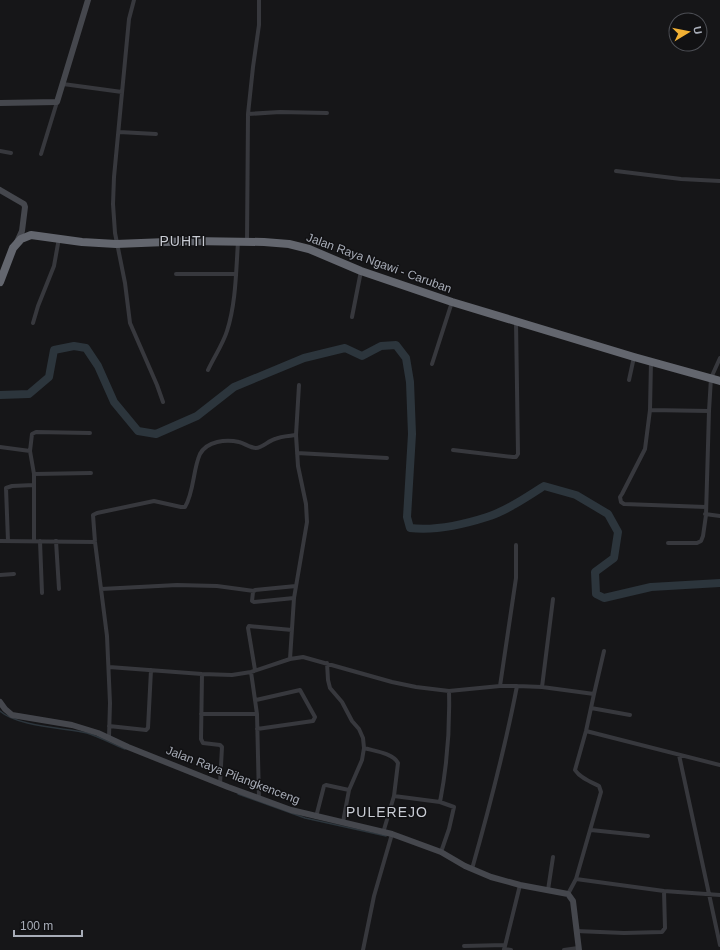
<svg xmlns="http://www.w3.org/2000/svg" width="720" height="950" font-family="Helvetica,sans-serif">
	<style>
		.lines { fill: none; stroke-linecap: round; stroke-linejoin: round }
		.stream { stroke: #2c353c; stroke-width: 1.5 }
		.river { stroke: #2c353c; stroke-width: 8 }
		.street { stroke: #37383d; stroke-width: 4 }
		.secondary { stroke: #45474d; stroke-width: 6 }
		.highway { stroke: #63666e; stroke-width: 8 }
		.labels { text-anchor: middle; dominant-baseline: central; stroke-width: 3; stroke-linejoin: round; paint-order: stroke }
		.street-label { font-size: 12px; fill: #a8adb8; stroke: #111113 }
		.quarter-label { font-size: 14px; letter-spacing: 1px; fill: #c9ccd4; stroke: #111113 }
	</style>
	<rect width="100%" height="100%" fill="#161618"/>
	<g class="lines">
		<path class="stream" d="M0 711C16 726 64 728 87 733 100 737 112 744 125 749
			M238 794 305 818 386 836"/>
		<path class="river" d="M0 395 29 394 49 377 54 350 74 346 86 348 98 366 114 402 138 431 156 434 197 416 234 387 304 358 345 348 362 356 381 346 396 345 406 358 410 382 412 434 407 517 410 528C435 531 462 525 487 517 506 511 527 497 544 486L576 495 608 514 618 532 614 558 595 572 596 594 604 598 651 587 720 583"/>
		<path class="street" d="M134 0 129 19 114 177 113 204 115 233 125 283 130 323 157 385 163 402
			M63 84 122 92
			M248 114 280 112 327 113
			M119 132 156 134
			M0 151 11 153
			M41 154 57 102
			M616 171 681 179 720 181
			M247 242 248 114 253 67 259 25V0
			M176 274H236
			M352 317 361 271
			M33 323 38 306 54 266 59 238
			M651 361 650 410 645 449 622 494 620 497 621 502 624 504 706 507
			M432 364 452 302
			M208 370C214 357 223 344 227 331 236 303 236 271 238 242
			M629 380 634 357
			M650 410 709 411
			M0 447 30 451
			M453 450 513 457H516L518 454 516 321
			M297 453 387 458
			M34 474 91 473
			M705 514 720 516
			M34 540V474L30 451 32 434 36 432 90 433
			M0 541 95 542
			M8 541 6 488 12 486 34 485
			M40 541 42 593
			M56 541 59 589
			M668 543H697L701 541 703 536 706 515 709 411 711 378 720 358
			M0 575 14 574
			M101 589 177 585 217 586 254 591
			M294 598 254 602 252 601 253 592 255 590 296 586
			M290 659 294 598 307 522 306 504 298 466 296 435 299 385
			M327 663 328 680 330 688 342 702 352 721 359 729 363 738 364 748 362 760 349 790 343 822
			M109 667 202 674 232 675 251 672 290 659 303 657 392 682 416 687 449 691 500 686H517L542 687 594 694 586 731 575 770C580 778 591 782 599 786L601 792 576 879 568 894
			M255 670 248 628 249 626 292 630
			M251 672 257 714 259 799
			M202 674 201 739 203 743 220 745 222 747 220 784
			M500 686 516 578V545
			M542 687 553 599
			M594 694 604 651
			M256 700 300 690 315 717 313 721 257 729
			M591 708 630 715
			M201 714H257
			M109 726 146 730 148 728 151 670
			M586 731 720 765
			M109 737 110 703 107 636 95 542 93 515 97 513 154 501 181 507H185C194 492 193 469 200 454 207 441 226 439 239 442 244 443 250 448 256 448 262 448 268 441 275 439 281 436 289 436 296 435
			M364 748C374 751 393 753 398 763L394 796 383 833
			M679 755 720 945
			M394 796 440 802 454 807 449 829 441 852
			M440 802C447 766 450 728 449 691
			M316 817 324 786 326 785 349 790
			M591 830 648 836
			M472 869C489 809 505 748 517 686
			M576 879 664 891 720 895
			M548 890 553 857
			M576 931 624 933 662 932 665 928 664 891
			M464 946 505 945
			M504 949 511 950
			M363 950 374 896 392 834
			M504 950 520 885
			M564 950 578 948"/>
		<path class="secondary" d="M0 103 57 102 88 0
			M0 190 24 204 25 207 22 231 17 242
			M0 702 5 709 12 715 72 725 98 733 128 747 228 787 291 810 392 834 441 852 465 866 491 877 520 885 568 894 573 901 579 950"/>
		<path class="highway" d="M0 282 13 248 21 239 31 235 82 242 116 244 191 241 264 242 289 244 309 249 361 271 452 302 634 357 720 381"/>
	</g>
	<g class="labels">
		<g class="street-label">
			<text transform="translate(379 263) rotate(20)">Jalan Raya Ngawi - Caruban</text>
			<text transform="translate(233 775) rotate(21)">Jalan Raya Pilangkenceng</text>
		</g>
		<g class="quarter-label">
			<text x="183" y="241">PUHTI</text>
			<text x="387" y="812">PULEREJO</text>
		</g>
	</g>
	<g transform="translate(688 32) rotate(80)"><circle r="19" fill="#111113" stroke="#4d4f55"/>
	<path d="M0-3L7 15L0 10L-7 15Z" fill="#f2b134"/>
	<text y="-6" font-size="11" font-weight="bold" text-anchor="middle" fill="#a8adb8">U</text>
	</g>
	<path d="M14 930v6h68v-6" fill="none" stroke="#a8adb8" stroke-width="2"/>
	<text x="20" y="930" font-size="12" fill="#a8adb8" stroke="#111113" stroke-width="3" paint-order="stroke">100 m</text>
</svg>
